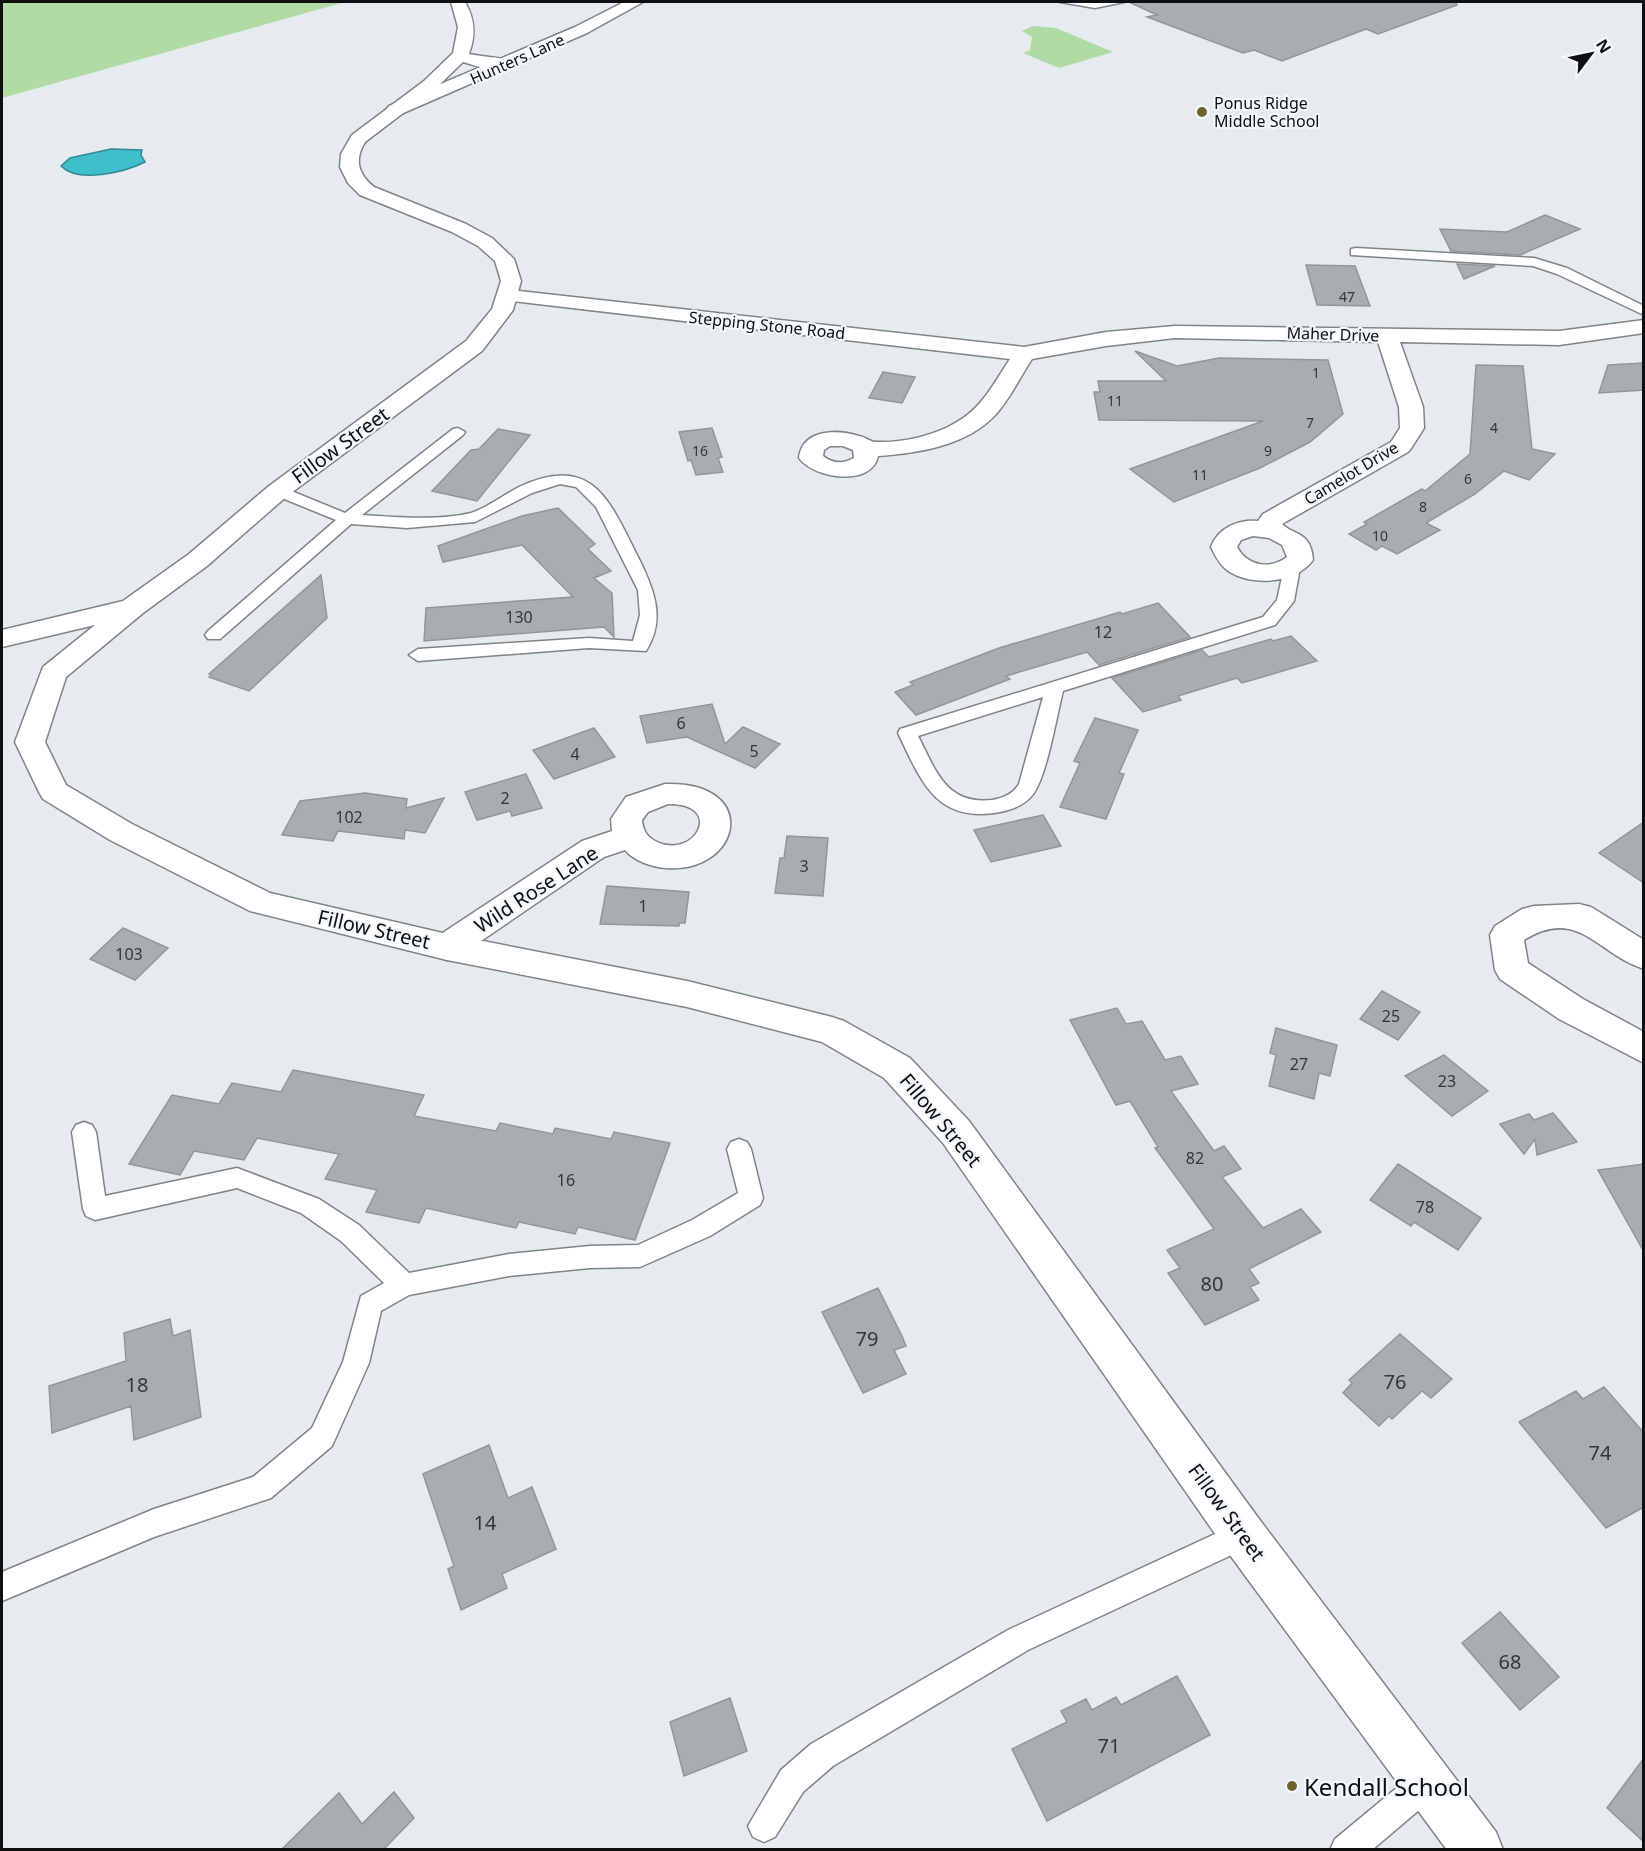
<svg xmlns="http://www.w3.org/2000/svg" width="1645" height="1851" font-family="'Noto Sans',sans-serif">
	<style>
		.green { fill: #b0dba5 }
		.water { fill: #41becc; stroke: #318a94; stroke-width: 1.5 }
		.building { fill: #a8adb1; stroke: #91969a; stroke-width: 1.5 }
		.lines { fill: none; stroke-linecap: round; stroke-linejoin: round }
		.service-casing { stroke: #7f8487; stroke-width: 3 }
		.minor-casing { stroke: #7f8487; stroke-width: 3 }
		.tertiary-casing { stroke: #7f8487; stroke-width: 3 }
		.service { fill: #fff; fill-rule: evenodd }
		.minor { fill: #fff; fill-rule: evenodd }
		.tertiary { fill: #fff; fill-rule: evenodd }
		.poi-dot { fill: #706230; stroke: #f3f8fc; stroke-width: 2 }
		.labels { text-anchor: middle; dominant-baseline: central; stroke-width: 4.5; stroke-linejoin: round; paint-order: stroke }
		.far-number-label { font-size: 14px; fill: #343638 }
		.far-street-label { font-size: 16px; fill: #0d0f10; stroke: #f3f8fc }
		.far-poi-label { font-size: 16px; fill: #0d0f10; stroke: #f3f8fc; text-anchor: start }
		.number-label { font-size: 16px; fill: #343638 }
		.street-label { font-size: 20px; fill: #0d0f10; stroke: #f3f8fc }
		.near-number-label { font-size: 20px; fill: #343638 }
		.near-poi-label { font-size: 24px; fill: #0d0f10; stroke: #f3f8fc; text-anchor: start }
	</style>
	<rect width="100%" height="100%" fill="#e6ebef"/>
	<path class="green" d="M2 2H345L2 98Z
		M1033 26 1056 28 1113 52 1059 68 1023 53 1030 50 1032 37 1022 31Z"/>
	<path class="water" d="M111 149 142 150 141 155 145 162C125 172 78 184 61 166L70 158Z"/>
	<path class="building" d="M1129 2H1456L1457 5 1378 34 1366 29 1282 61 1254 50 1243 53 1147 17 1157 15Z
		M1545 215 1580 229 1520 255 1451 251 1440 229 1507 232Z
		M1457 264 1495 266 1464 279Z
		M1306 265 1355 266 1370 306 1317 305Z
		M1135 351 1177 366 1219 358 1328 360 1343 414 1310 442 1260 468 1174 502 1130 469 1263 421 1099 420 1094 392H1100L1098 381H1166Z
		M1644 363V390L1599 393 1608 365Z
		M1476 365 1523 366 1532 449 1555 454 1529 480 1504 471 1475 494 1426 523 1440 530 1397 554 1382 546 1376 550 1349 534 1367 524 1364 522 1422 489 1425 491 1470 454Z
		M883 372 915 377 902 403 869 398Z
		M712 428 722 457 718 458 723 472 696 475 691 460 688 461 679 432Z
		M498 429 530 435 477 501 432 491 471 450 479 449Z
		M558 508 595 544 588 549 611 571 594 578 612 593 614 637 604 627 424 641 426 608 573 597 522 545 443 562 438 546 522 516Z
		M321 575 327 618 249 691 209 677 212 675 209 674Z
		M1158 603 1190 637 1099 665 1087 652 1006 676 1010 679 916 715 895 692 913 685 910 682 999 648 1120 612 1122 614Z
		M1291 636 1317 661 1242 683 1237 678 1178 696 1181 700 1143 712 1112 678 1202 650 1209 657 1271 639 1273 641Z
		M712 704 725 744 743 727 780 744 755 768 687 737 647 743 640 716Z
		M1095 718 1138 730 1119 773 1124 774 1106 819 1060 807 1080 763 1074 761Z
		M594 728 615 757 554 779 533 750Z
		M526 774 542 808 512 816 510 811 477 820 465 792Z
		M365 793 407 799 406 808 444 798 425 833 405 830 404 839 338 831 333 841 282 835 300 801Z
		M1043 815 1061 846 991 862 974 830Z
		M1644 822V883L1599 853Z
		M787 836 828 838 823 896 775 893 780 858H784Z
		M607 886 689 892 685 923H679V926L600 924Z
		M123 928 168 948 135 980 90 959Z
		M1382 991 1420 1012 1398 1040 1360 1019Z
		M1117 1008 1126 1024 1142 1021 1165 1060 1181 1056 1198 1084 1171 1091 1214 1151 1224 1146 1241 1169 1222 1177 1263 1228 1301 1209 1321 1232 1249 1269 1259 1283 1250 1287 1259 1300 1205 1325 1168 1273 1180 1268 1167 1250 1214 1229 1155 1148 1158 1147 1130 1101 1116 1105 1070 1020Z
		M1276 1028 1337 1045 1330 1076 1319 1073 1314 1099 1269 1086 1276 1055 1270 1053Z
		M1444 1055 1488 1091 1452 1116 1405 1076Z
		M293 1070 424 1095 414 1116 496 1131 500 1123 553 1134 555 1128 611 1139 614 1132 670 1143 635 1240 578 1227 575 1234 519 1222 516 1228 426 1208 419 1223 366 1212 377 1190 325 1179 339 1154 257 1138 244 1160 194 1151 180 1175 129 1164 172 1095 219 1104 232 1083 281 1092Z
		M1553 1113 1577 1142 1537 1155 1535 1139 1524 1154 1500 1124 1529 1114 1534 1120Z
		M1398 1164 1481 1218 1458 1250 1414 1222 1411 1226 1370 1200Z
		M1644 1164V1252L1598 1170Z
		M878 1288 902 1336 906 1346 894 1350 906 1374 863 1393 822 1312Z
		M170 1319 173 1336 190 1330 201 1417 134 1440 131 1406 52 1433 49 1386 126 1361 124 1333Z
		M1400 1334 1452 1379 1431 1398 1422 1391 1392 1419 1389 1416 1379 1426 1343 1393 1352 1383 1349 1380Z
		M1604 1387 1644 1433V1507L1606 1528 1519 1422 1576 1391 1583 1399Z
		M489 1445 508 1498 532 1487 556 1549 502 1574 507 1588 461 1610 448 1569 454 1566 423 1474Z
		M1500 1612 1559 1677 1520 1710 1462 1643Z
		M1177 1676 1210 1735 1047 1821 1012 1749 1067 1722 1061 1711 1086 1699 1092 1710 1116 1697 1121 1705Z
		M730 1698 747 1751 684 1776 670 1722Z
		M1644 1758V1842L1607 1808Z
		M394 1792 414 1818 383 1850H281L339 1793 362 1824Z"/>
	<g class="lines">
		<defs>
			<path id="service" d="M1060 2H1124L1095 8Z
				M1356 248 1534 258 1567 268 1644 306V315L1557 274 1533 266 1351 255V249Z
				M458 428 465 432 463 435 362 515C395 517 438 521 471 513 487 508 503 495 519 487 595 452 610 503 640 561 654 590 666 620 646 651L589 648 418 661 409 655 418 649 589 638 633 641 640 615 638 590 596 507 576 487 560 484 532 493 475 522 407 528 351 524 220 639H208L205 635 208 631 336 520 272 494 270 491 272 488H284L345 513 453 429Z
				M1292 563 1300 568 1294 601 1275 625 1063 691C1056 718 1048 771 1034 793 1025 806 1009 811 994 813 934 821 920 778 898 733L900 729 1263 617 1277 600 1284 568ZM1043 697 1019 784C1013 794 1004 798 992 800 946 805 936 771 918 736Z
				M84 1122 92 1125 96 1132 105 1196 237 1168 319 1199 359 1225 409 1273 509 1254 590 1246 638 1245 692 1220 738 1193 727 1149 731 1142 739 1139 747 1142 751 1149 763 1198 760 1205 710 1236 640 1267 590 1268 509 1276 409 1295 381 1311 369 1363 332 1446 271 1498 154 1537 2 1601V1572L154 1509 253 1477 312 1428 343 1362 361 1296 384 1283 341 1241 301 1213 237 1188 95 1220 86 1216 83 1209 72 1132 76 1125Z
				M1243 1521 1253 1525 1257 1535 1253 1545 1028 1650 833 1766 803 1792 775 1837 764 1842 753 1837 748 1826 781 1770 811 1744 1008 1630Z
				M1428 1766 1439 1771 1444 1782 1439 1793 1372 1850H1330L1335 1839 1417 1771Z"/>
			<path id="minor" d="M624 2H643L587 33 401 114H389L386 110 389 106 575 27Z
				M510 290 1024 347 1106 332 1175 326 1559 331 1644 320V333L1559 345 1400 342 1423 407 1424 428 1412 447 1408 452 1282 524C1294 536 1311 531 1313 560 1296 584 1250 587 1227 570 1219 564 1215 555 1211 547 1218 528 1238 519 1258 521L1263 514 1391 442 1400 428 1399 407 1378 342 1175 338 1106 346 1032 359C1020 377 1011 397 997 413 968 446 918 453 878 456 872 487 814 479 799 458 802 429 837 429 859 436 865 437 870 442 876 442 902 443 934 436 957 422 982 408 994 383 1010 359L503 300 500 296 503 292ZM830 446H843L853 450 854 458C843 464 833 464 823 456L824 450ZM1253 536 1269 538 1282 545 1287 557C1270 570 1247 566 1237 547L1241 540Z
				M665 784C762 781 741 874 666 868 652 867 634 861 625 850L604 857 459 956 447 960 435 956 430 947 435 938 582 841 612 831 611 819 626 797ZM668 804C725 803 696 860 657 842 647 837 643 831 642 820L648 812Z
				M1579 904 1591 907 1644 940V969C1597 954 1578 906 1524 940L1528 963 1583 999 1644 1032V1063L1559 1019 1500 979 1495 970 1490 935 1495 926 1522 909 1534 906Z"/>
			<path id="tertiary" d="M451 2H465C475 19 476 35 469 54 481 57 509 57 515 64 504 77 477 66 463 62L436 88 365 142C354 160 358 174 374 187L466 224 492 238 514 259 521 281 513 310 482 351 287 496 207 566 143 613 66 677 45 742 66 785 132 824 270 893 447 934 687 981 832 1017 844 1021 910 1058 969 1121 1259 1519 1496 1832 1503 1850H1447L1227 1551 943 1143 884 1078 822 1042 687 1007 447 960 250 911 110 840 43 799 39 792 15 742 43 667 95 625 2 647V630L123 601 189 554 269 486 466 341 492 309 501 281 495 261 478 246 452 232 360 195 348 183 340 167 341 154 352 135 424 81 453 53 458 27Z"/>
		</defs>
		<use href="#service" class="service-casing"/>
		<use href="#minor" class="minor-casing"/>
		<use href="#tertiary" class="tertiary-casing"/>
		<use href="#service" class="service"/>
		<use href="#minor" class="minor"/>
		<use href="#tertiary" class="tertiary"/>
	</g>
	<g class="poi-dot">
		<circle cx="1202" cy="112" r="6"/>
		<circle cx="1292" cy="1786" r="6"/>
	</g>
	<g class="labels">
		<g class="far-number-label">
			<text x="1347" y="296">47</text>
			<text x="1316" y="372">1</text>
			<text x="1115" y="400">11</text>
			<text x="1310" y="422">7</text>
			<text x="1494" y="427">4</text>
			<text x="700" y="450">16</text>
			<text x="1268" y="450">9</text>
			<text x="1200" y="474">11</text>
			<text x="1468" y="478">6</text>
			<text x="1423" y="506">8</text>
			<text x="1380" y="535">10</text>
		</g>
		<g class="far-street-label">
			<text transform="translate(517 59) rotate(-24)">Hunters Lane</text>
			<text transform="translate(767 325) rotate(6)">Stepping Stone Road</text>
			<text transform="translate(1333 334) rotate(2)">Maher Drive</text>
			<text transform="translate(1351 473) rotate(-31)">Camelot Drive</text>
		</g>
		<g class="far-poi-label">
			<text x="1214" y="103">Ponus Ridge<tspan x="1214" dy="18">Middle School</tspan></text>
		</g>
		<g class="number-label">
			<text x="519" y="617">130</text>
			<text x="1103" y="632">12</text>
			<text x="681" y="723">6</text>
			<text x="754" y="751">5</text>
			<text x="575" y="754">4</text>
			<text x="505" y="798">2</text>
			<text x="349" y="817">102</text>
			<text x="804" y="866">3</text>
			<text x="643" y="906">1</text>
			<text x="129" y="954">103</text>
			<text x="1391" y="1016">25</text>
			<text x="1299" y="1064">27</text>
			<text x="1447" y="1081">23</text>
			<text x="1195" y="1158">82</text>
			<text x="566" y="1180">16</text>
			<text x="1425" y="1207">78</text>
		</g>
		<g class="street-label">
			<text transform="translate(340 445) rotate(-36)">Fillow Street</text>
			<text transform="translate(536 889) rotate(-33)">Wild Rose Lane</text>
			<text transform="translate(374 929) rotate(13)">Fillow Street</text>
			<text transform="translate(941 1120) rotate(50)">Fillow Street</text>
			<text transform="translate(1227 1512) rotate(54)">Fillow Street</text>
		</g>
		<g class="near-number-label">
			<text x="1212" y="1283">80</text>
			<text x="867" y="1338">79</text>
			<text x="1395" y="1381">76</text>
			<text x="137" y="1384">18</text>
			<text x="1600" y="1452">74</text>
			<text x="485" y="1522">14</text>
			<text x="1510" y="1661">68</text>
			<text x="1109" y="1745">71</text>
		</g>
		<g class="near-poi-label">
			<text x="1304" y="1786">Kendall School</text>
		</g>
	</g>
	<rect width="1645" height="1851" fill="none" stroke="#0d0f10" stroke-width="6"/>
	<g transform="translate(1591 54) rotate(58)" stroke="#f3f8fc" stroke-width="4.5" paint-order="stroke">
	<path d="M0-4.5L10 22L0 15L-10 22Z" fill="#0d0f10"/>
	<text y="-9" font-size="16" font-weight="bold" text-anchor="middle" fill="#0d0f10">N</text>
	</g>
</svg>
